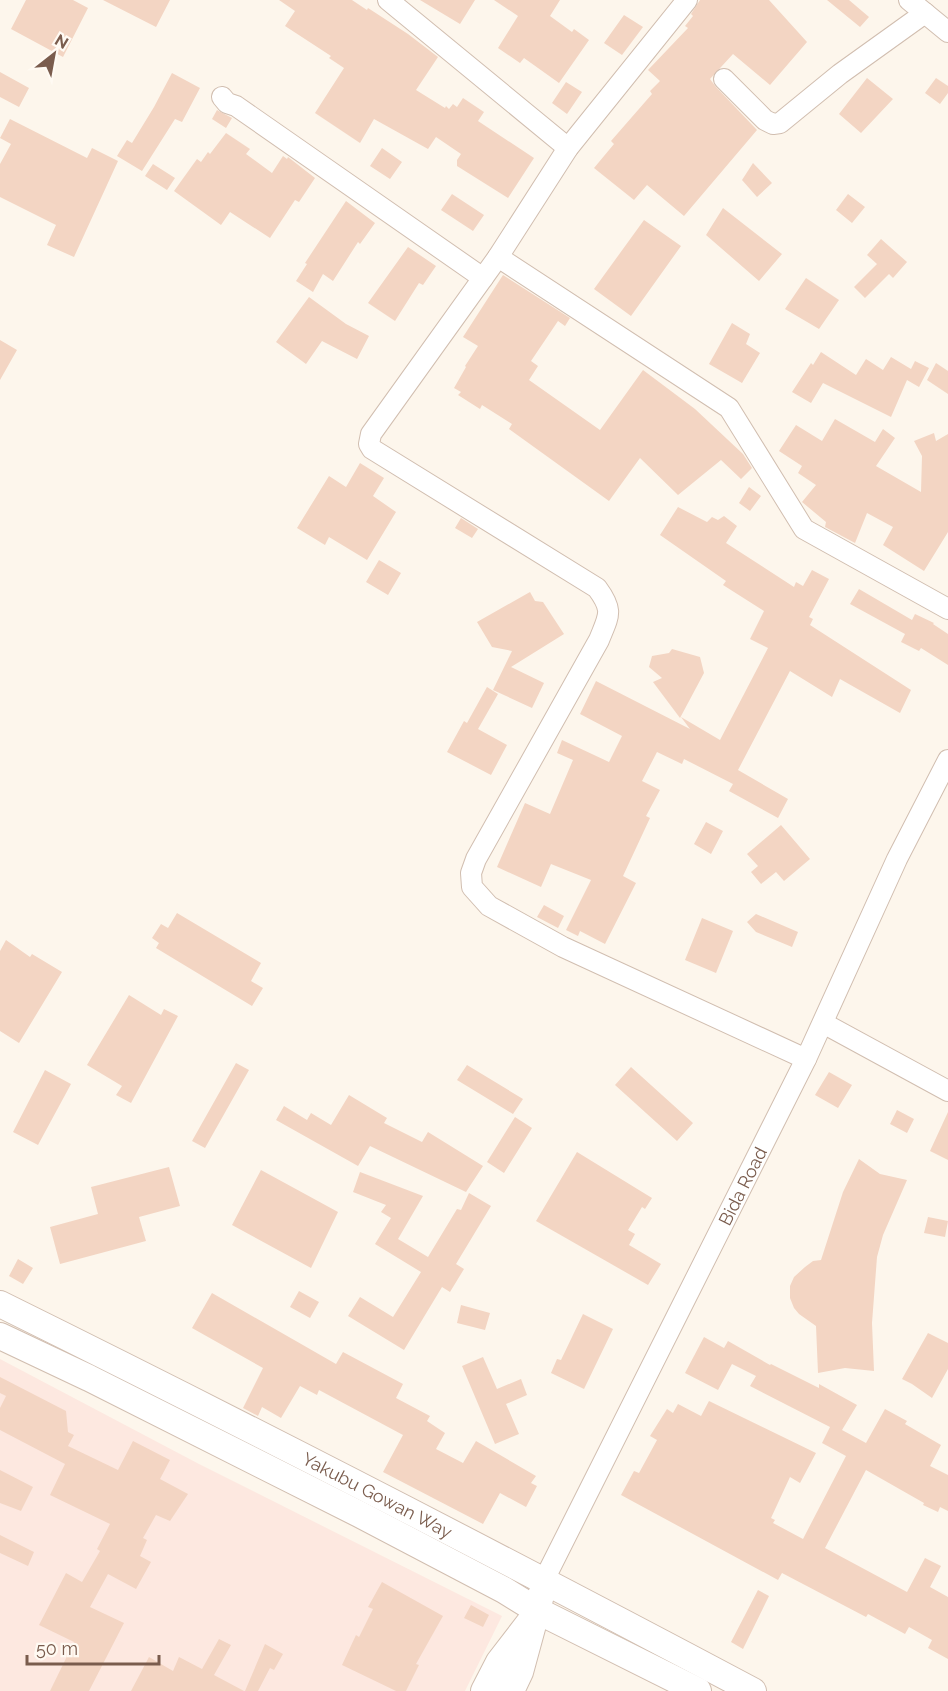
<svg xmlns="http://www.w3.org/2000/svg" width="948" height="1691" font-family="Raleway,sans-serif">
	<style>
		.commercial { fill: #fde8e0 }
		.building { fill: #f3d5c3 }
		.lines { fill: none; stroke-linecap: round; stroke-linejoin: round }
		.minor-casing { stroke: #d1beb0; stroke-width: 22 }
		.tertiary-casing { stroke: #d1beb0; stroke-width: 28 }
		.minor { stroke: #fff; stroke-width: 20 }
		.tertiary { stroke: #fff; stroke-width: 26 }
		.labels { text-anchor: middle; dominant-baseline: central; stroke-width: 4.5; stroke-linejoin: round; paint-order: stroke }
		.street-label { font-size: 18px; fill: #7a5c4d; stroke: #fffaf3 }
	</style>
	<rect width="100%" height="100%" fill="#fdf6ec"/>
	<path class="commercial" d="M0 1359 199 1464 502 1616 465 1691H0Z"/>
	<path class="building" d="M26 0H73L88 8 63 57 11 29Z
		M103 0H170L156 27Z
		M279 0H352L367 10 368 8 408 34 438 57 416 90 445 108 446 106 449 109 453 104 457 107 463 98 484 112 478 121 534 158 508 198 457 166V160L461 154 436 137 428 149 374 119 360 143 315 113 344 68 329 58 331 56 285 26 295 11Z
		M420 0H475L460 24Z
		M494 0H560L550 16 572 32 574 29 589 40 559 83 524 58 520 63 498 48 518 16Z
		M700 0H769L807 42 770 85 733 54 710 79 716 87 757 130 684 216 647 185 634 200 594 168 614 144 611 141 652 94 650 91 660 81 648 70 688 28 685 26 693 16 691 14Z
		M827 0H849L869 17 860 27Z
		M624 15 643 27 622 55 604 43Z
		M0 72 29 88 19 107 0 97Z
		M172 73 200 88 182 122 175 119 142 171 117 156 127 140 132 143 154 107Z
		M867 78 893 99 861 133 839 114Z
		M936 78 948 86V93L940 104 925 93Z
		M566 82 582 92 567 114 552 103Z
		M217 110 232 118 226 128 212 119Z
		M10 119 87 158 92 148 118 161 74 257 47 245 56 225 0 197V164L11 144 0 138Z
		M226 133 250 149 246 154 272 173 283 156 287 159 288 157 315 178 299 202 295 200 270 238 230 212 221 225 174 191 197 159 201 162 208 152 210 154Z
		M382 148 402 162 390 179 370 166Z
		M753 163 772 183 757 197 742 180Z
		M153 164 175 178 167 190 145 176Z
		M452 194 484 215 473 231 441 210Z
		M848 194 865 207 852 223 836 210Z
		M346 201 375 223 360 244 358 242 333 281 323 274 313 292 296 281 307 264 305 263Z
		M723 208 782 254 759 281 706 235Z
		M644 220 681 246 631 316 594 289Z
		M881 239 907 262 893 278 889 274 865 298 854 287 877 264 867 255Z
		M408 247 436 266 423 285 419 283 395 321 368 303Z
		M503 275 570 318 565 326 558 321 531 361 538 366 529 380 600 430 643 370 695 409 743 454 752 468 741 479 721 460 678 495 640 458 609 501 509 429 512 424 482 405 480 409 458 395 461 392 454 388 466 367 465 366 478 346 463 337Z
		M806 278 839 300 819 329 785 309Z
		M309 297 346 324 369 336 357 359 322 341 306 364 276 342Z
		M732 323 750 334 746 344 760 353 742 383 709 364Z
		M0 340 17 350 0 380Z
		M821 352 856 375 866 359 883 370 891 357 911 369 915 361 929 368 919 387 907 380 891 417 823 383 811 403 792 392 811 363 813 365Z
		M936 363 948 371V394L927 380Z
		M835 419 875 442 883 429 895 438 876 466 921 492 922 456 914 441 934 433 936 441 948 434V532L924 571 883 545 893 527 867 513 855 543 825 527 826 522 802 502 816 485 798 473 802 466 779 451 796 425 822 441Z
		M360 463 384 478 373 496 396 512 367 560 329 537 325 545 297 528 329 476 346 487Z
		M749 487 761 496 750 511 739 503Z
		M678 507 707 522 712 517 718 520 724 516 737 526 726 543 794 587 796 582 803 586 812 570 829 579 809 617 813 619 810 625 911 690 900 713 840 679 832 697 790 671 738 770 788 799 778 818 729 791 733 784 684 759 682 764 657 752 642 781 660 790 646 816 650 818 623 876 636 883 605 944 580 931 578 936 566 930 591 880 551 864 541 887 497 867 525 803 550 814 573 760 557 753 562 740 609 762 622 736 580 714 596 681 690 729 681 717 720 740 768 648 750 639 764 611 723 585 726 581 660 535Z
		M461 518 478 529 472 538 455 528Z
		M379 560 401 573 388 595 366 582Z
		M859 589 912 620 915 614 934 623 933 624 948 634V665L921 648 919 651 901 642 905 634 850 604Z
		M530 592 535 601 543 602 564 634 511 667 544 683 532 708 493 690 512 651 492 647 477 622Z
		M672 649 700 657 704 673 680 718 653 682 662 678 649 667 652 656 669 653Z
		M487 687 498 694 478 729 507 745 491 775 447 752 464 721 467 723Z
		M706 822 723 831 711 854 694 844Z
		M781 825 810 859 784 881 776 872 761 884 751 872 758 866 747 854Z
		M544 905 564 916 558 928 537 917Z
		M177 913 261 963 251 981 263 988 252 1006 156 948 159 943 152 938 161 924 168 928Z
		M756 914 798 932 792 947 756 932 747 922Z
		M702 918 733 931 716 973 685 960Z
		M6 940 30 957 32 954 62 972 19 1043 0 1031V951Z
		M129 995 161 1015 164 1009 178 1016 131 1103 116 1095 122 1086 87 1065Z
		M236 1063 249 1070 205 1148 192 1141Z
		M467 1065 523 1099 513 1114 457 1080Z
		M631 1067 693 1123 677 1141 615 1085Z
		M45 1070 71 1084 38 1145 13 1132Z
		M829 1072 852 1085 838 1108 815 1095Z
		M349 1095 387 1118 384 1123 422 1142 428 1132 483 1166 466 1192 370 1146 358 1166 276 1120 284 1106 307 1120 311 1113 331 1125Z
		M897 1110 914 1119 907 1133 890 1124Z
		M948 1112V1160L930 1151Z
		M515 1117 532 1128 504 1173 487 1162Z
		M577 1152 652 1198 645 1209 642 1207 628 1230 635 1234 629 1245 661 1264 648 1285 536 1221Z
		M859 1159 880 1174 907 1180 883 1235 877 1257 872 1323 874 1371 845 1368 818 1373 816 1326 799 1314 794 1308 790 1298V1286L794 1277 805 1267 813 1261 821 1260 843 1192Z
		M169 1167 180 1206 139 1217 146 1241 60 1264 50 1227 98 1214 91 1187Z
		M261 1170 338 1212 311 1268 232 1225Z
		M360 1172 423 1196 398 1239 428 1257 457 1209 461 1210 469 1193 491 1206 456 1264 464 1269 450 1292 442 1287 404 1350 348 1316 360 1297 393 1317 421 1272 375 1244 391 1218 381 1212 386 1205 353 1192Z
		M928 1217 948 1221 945 1237 924 1233Z
		M18 1259 33 1268 23 1284 9 1276Z
		M299 1291 319 1302 310 1318 290 1307Z
		M212 1293 336 1364 343 1352 403 1384 396 1398 430 1416 427 1421 445 1433 436 1449 463 1463 476 1441 536 1476 531 1483 537 1486 526 1507 500 1493 483 1524 383 1472 403 1435 319 1390 317 1395 300 1386 281 1418 262 1407 258 1416 243 1408 263 1368 192 1328Z
		M461 1305 490 1313 485 1330 457 1323Z
		M583 1314 613 1329 584 1389 551 1373 557 1359 561 1360Z
		M928 1333 948 1343V1369L932 1398 912 1384 902 1379Z
		M704 1337 724 1348 728 1341 770 1365 771 1364 819 1388V1384L857 1405 842 1430 866 1443 885 1409 907 1421 905 1424 941 1445 930 1466 948 1475V1511L940 1507 938 1512 923 1505 924 1503 866 1470 825 1548 907 1592 925 1558 941 1566 930 1587 948 1597V1659L928 1648 932 1640 909 1627 905 1634 868 1614 866 1617 782 1573 778 1580 621 1495 634 1471 639 1473 657 1440 650 1436 667 1409 673 1413 678 1404 701 1416 709 1401 816 1453 800 1483 790 1477 771 1518 775 1520 773 1523 803 1539 846 1456 822 1443 830 1427 750 1386 756 1376 732 1364 718 1390 685 1373Z
		M483 1357 497 1389 521 1379 527 1395 506 1404 519 1434 495 1444 462 1366Z
		M0 1377 66 1411 68 1432 74 1435 68 1446 118 1470 133 1441 170 1460 160 1479 188 1494 170 1521 156 1515 143 1538 147 1540 140 1556 151 1562 136 1589 108 1574 90 1607 124 1623 89 1691H50L74 1642 39 1625 66 1573 82 1582 100 1551 97 1549 110 1524 50 1495 65 1464 0 1430V1408L6 1396 0 1393Z
		M0 1470 33 1487 21 1511 0 1503Z
		M0 1535 34 1552 28 1566 0 1553Z
		M382 1582 443 1616 416 1664 419 1665 406 1691H396L342 1665 356 1635 359 1637 373 1609 368 1607Z
		M758 1590 769 1596 743 1649 731 1642Z
		M471 1605 489 1615 483 1627 464 1618Z
		M219 1639 231 1645 214 1675 244 1691H131L149 1657 173 1671 179 1657 202 1669Z
		M265 1644 283 1654 274 1670 270 1668 258 1691H245Z"/>
	<g class="lines">
		<defs>
			<g id="minor">
				<path d="M388 0 568 148"/>
				<path d="M687 0 568 148 498 257 371 434 369 444 372 449 597 588C614 611 609 615 599 640L476 859 471 873 472 887 489 906 563 947 806 1059"/>
				<path d="M909 0 948 32"/>
				<path d="M724 79 765 120 773 124 780 123 840 74 925 13"/>
				<path d="M222 97 227 103 236 106 483 278"/>
				<path d="M498 257 729 408 804 529 948 609"/>
				<path d="M823 1023 948 1091"/>
				<path id="s1" d="M544 1580 806 1059 897 859 948 760"/>
			</g>
			<g id="tertiary">
				<path id="s2" d="M0 1304C253 1429 504 1559 753 1691"/>
				<path d="M0 1336 89 1378 359 1514 504 1590 538 1611 698 1691"/>
				<path d="M484 1691 499 1662 529 1623"/>
				<path d="M511 1691 520 1672 541 1595"/>
			</g>
		</defs>
		<use href="#minor" class="minor-casing"/>
		<use href="#tertiary" class="tertiary-casing"/>
		<use href="#minor" class="minor"/>
		<use href="#tertiary" class="tertiary"/>
	</g>
	<g class="labels">
		<g class="street-label">
			<text stroke="none"><textPath href="#s1" startOffset="441">Bida Road</textPath></text>
			<text stroke="none"><textPath href="#s2" startOffset="423">Yakubu Gowan Way</textPath></text>
		</g>
	</g>
	<g transform="translate(54 54) rotate(31)" stroke="#fffaf3" stroke-width="4.5" paint-order="stroke">
	<path d="M0-4.5L10 22L0 15L-10 22Z" fill="#7a5c4d"/>
	<text y="-9" font-size="16" font-weight="bold" text-anchor="middle" fill="#7a5c4d">N</text>
	</g>
	<path d="M27 1655v9h132v-9" fill="none" stroke="#7a5c4d" stroke-width="3"/>
	<text x="36" y="1655" font-size="18" fill="#7a5c4d" stroke="#fffaf3" stroke-width="4.5" paint-order="stroke">50 m</text>
</svg>
